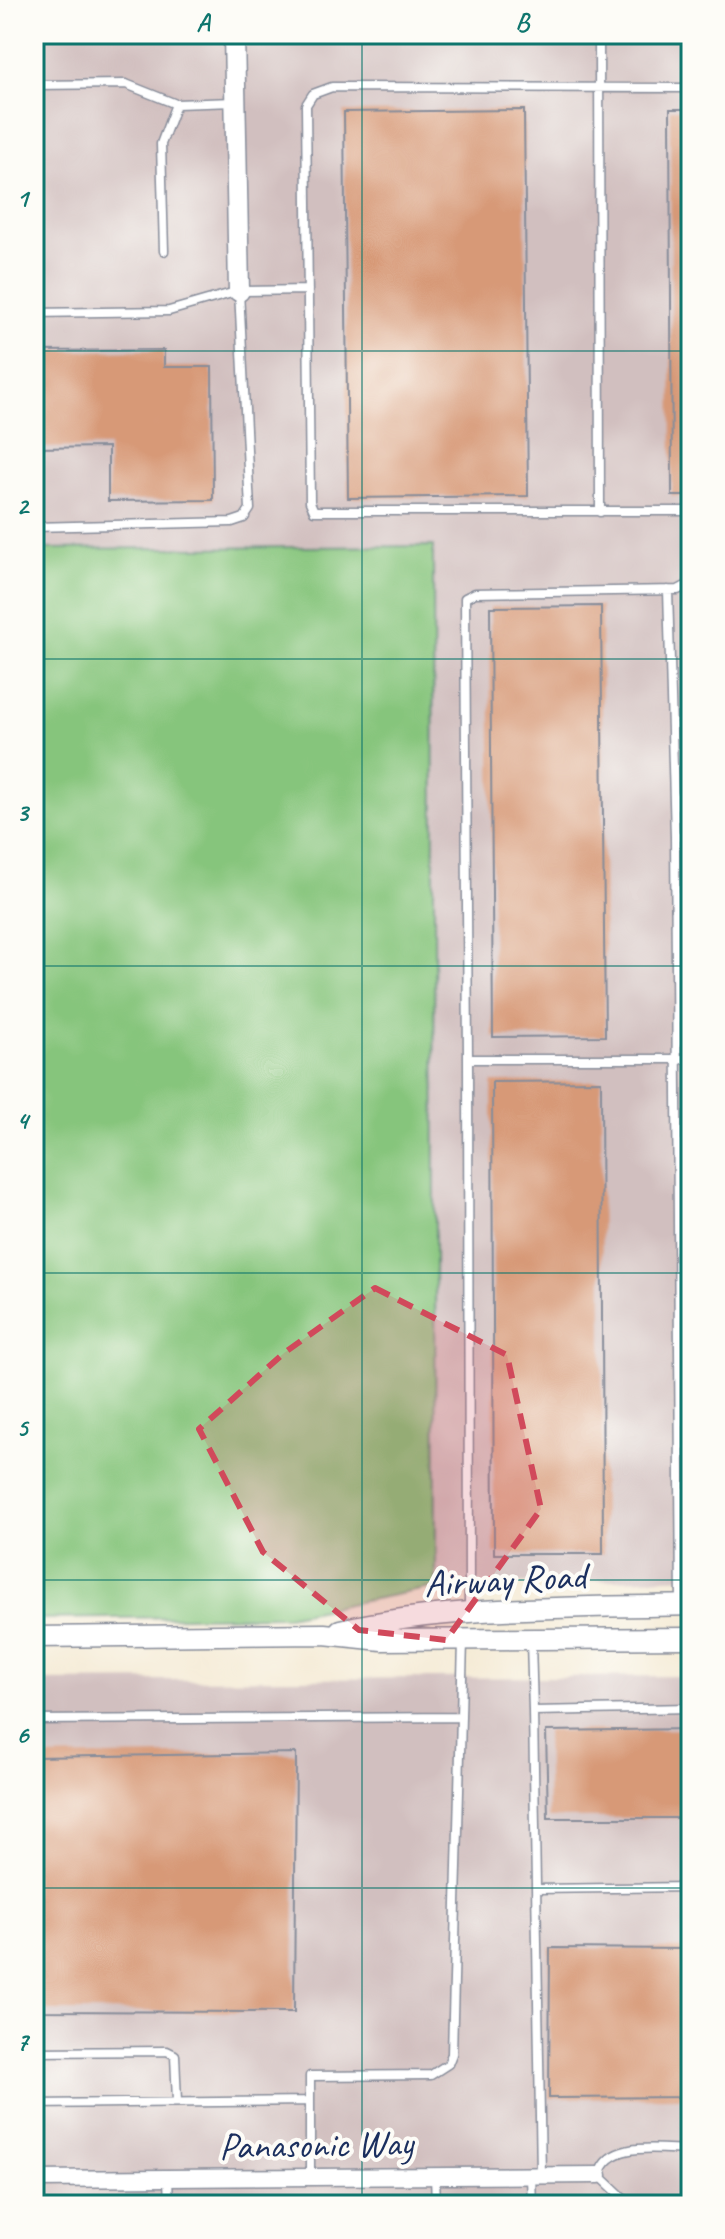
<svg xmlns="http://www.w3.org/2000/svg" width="725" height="2239" viewBox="0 0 725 2239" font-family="Caveat,sans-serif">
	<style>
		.industrial { fill: #d1bfbf }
		.green { fill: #86c57c; stroke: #507a6d; stroke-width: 2 }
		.building { fill: #d79977 }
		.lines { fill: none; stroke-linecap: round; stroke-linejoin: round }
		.service-casing { stroke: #888d9a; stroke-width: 11 }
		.minor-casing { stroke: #888d9a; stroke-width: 19 }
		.tertiary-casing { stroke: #888d9a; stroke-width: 23 }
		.service { stroke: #fff; stroke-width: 8 }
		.minor { stroke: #fff; stroke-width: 16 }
		.tertiary { stroke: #fff; stroke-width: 20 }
		.marked { fill: #d1495b; fill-opacity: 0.2; stroke: #d1495b; stroke-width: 6; stroke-dasharray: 16 10; stroke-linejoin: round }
		.grid { fill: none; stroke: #0f766e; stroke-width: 2; stroke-opacity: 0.55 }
		.labels { text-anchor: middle; stroke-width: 8; stroke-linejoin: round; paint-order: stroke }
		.street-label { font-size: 38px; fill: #1b2f5e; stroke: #fdfcf7 }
		.neatline { fill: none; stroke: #0f766e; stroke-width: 3 }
		.grid-label { font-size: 26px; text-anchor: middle; font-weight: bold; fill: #0f766e }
	</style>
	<rect width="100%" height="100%" fill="#fdfcf7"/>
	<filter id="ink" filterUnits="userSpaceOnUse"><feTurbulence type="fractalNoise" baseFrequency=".0125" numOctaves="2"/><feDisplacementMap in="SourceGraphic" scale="16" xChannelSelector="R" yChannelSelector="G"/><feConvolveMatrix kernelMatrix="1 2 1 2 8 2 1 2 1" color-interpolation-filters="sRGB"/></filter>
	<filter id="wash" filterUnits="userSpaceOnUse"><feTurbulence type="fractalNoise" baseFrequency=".006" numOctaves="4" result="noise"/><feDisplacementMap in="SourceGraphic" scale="32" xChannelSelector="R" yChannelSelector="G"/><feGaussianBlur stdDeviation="1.8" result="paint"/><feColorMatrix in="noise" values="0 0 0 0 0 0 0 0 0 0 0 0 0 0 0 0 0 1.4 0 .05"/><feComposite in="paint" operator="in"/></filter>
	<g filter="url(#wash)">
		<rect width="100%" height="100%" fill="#f5ebd6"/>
		<path class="industrial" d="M34,34H691V1577L436,1587L433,546L34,549Z
			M691,1676V2205H34V1681Z"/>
		<path class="green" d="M433,546L436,1587L287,1616L34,1619V549Z"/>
		<g id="blocks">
			<path class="building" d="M670,109H691V496H672Z
				M524,110L528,496L348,498L344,112Z
				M164,350V367H212L213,500L108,501V447L34,448V351Z
				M601,606L605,1036L493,1037L490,607Z
				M601,1081L603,1554H494L492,1082Z
				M691,1729V1818H548L546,1731Z
				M296,1753L294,2012L34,2011V1757Z
				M550,1948L691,1949V2097L549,2098Z"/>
		</g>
	</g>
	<g filter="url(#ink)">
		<use href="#blocks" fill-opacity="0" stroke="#888d9a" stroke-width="2"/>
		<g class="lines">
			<g class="service-casing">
				<path id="service" d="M599,34L600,512
					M34,85L126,84L176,104
					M691,88L332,87L313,94L306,105L310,502L314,511H691
					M164,251L161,144L176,104L235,102
					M241,291L308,290
					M34,313L169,311L239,291L250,509L244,518L232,522L34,527
					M668,590L675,837
					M468,1059L465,598L475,593L678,590L691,583
					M681,1605L675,837H691
					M469,1612L468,1059H691
					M531,1641L533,1711L691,1708
					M533,1711L541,2175
					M34,1720L461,1717
					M536,1889L691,1887
					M34,2052L167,2051L175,2055L177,2102
					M34,2104L310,2101
					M435,2175L436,2205
					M310,2176V2076L431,2075L448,2064L452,2054L463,1641
					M531,2176L532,2205
					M168,2178L169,2205
					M631,2205L599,2175C609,2139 661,2150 691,2150"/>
			</g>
			<g class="minor-casing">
				<path id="minor" d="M34,2179L599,2175"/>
			</g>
			<g class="tertiary-casing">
				<path id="tertiary" d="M234,34L239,291
					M340,1630C453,1605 575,1608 691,1605
					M34,1637L324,1634L382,1640L691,1638"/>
			</g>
			<use href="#service" class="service"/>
			<use href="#minor" class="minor"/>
			<use href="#tertiary" class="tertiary"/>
		</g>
	</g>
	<path class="marked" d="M375,1288L507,1355L541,1509L446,1640L359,1630L263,1552L199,1429L284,1353Z"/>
	<path class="grid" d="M362,34V2205M34,351H691M34,659H691M34,966H691M34,1273H691M34,1580H691M34,1888H691"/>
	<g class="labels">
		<g class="street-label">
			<text transform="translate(505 1579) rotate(-3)" y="13">Airway Road</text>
			<text transform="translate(316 2144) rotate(-1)" y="13">Panasonic Way</text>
		</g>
	</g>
	<rect width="725" height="2239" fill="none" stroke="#fdfcf7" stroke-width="88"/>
	<rect x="44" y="44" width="637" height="2151" class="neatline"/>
	<g class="grid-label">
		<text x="203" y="31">A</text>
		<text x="522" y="31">B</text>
		<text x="22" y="207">1</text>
		<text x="22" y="514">2</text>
		<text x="22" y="821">3</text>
		<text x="22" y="1129">4</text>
		<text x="22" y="1436">5</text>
		<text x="22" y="1743">6</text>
		<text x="22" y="2050">7</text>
	</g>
</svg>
